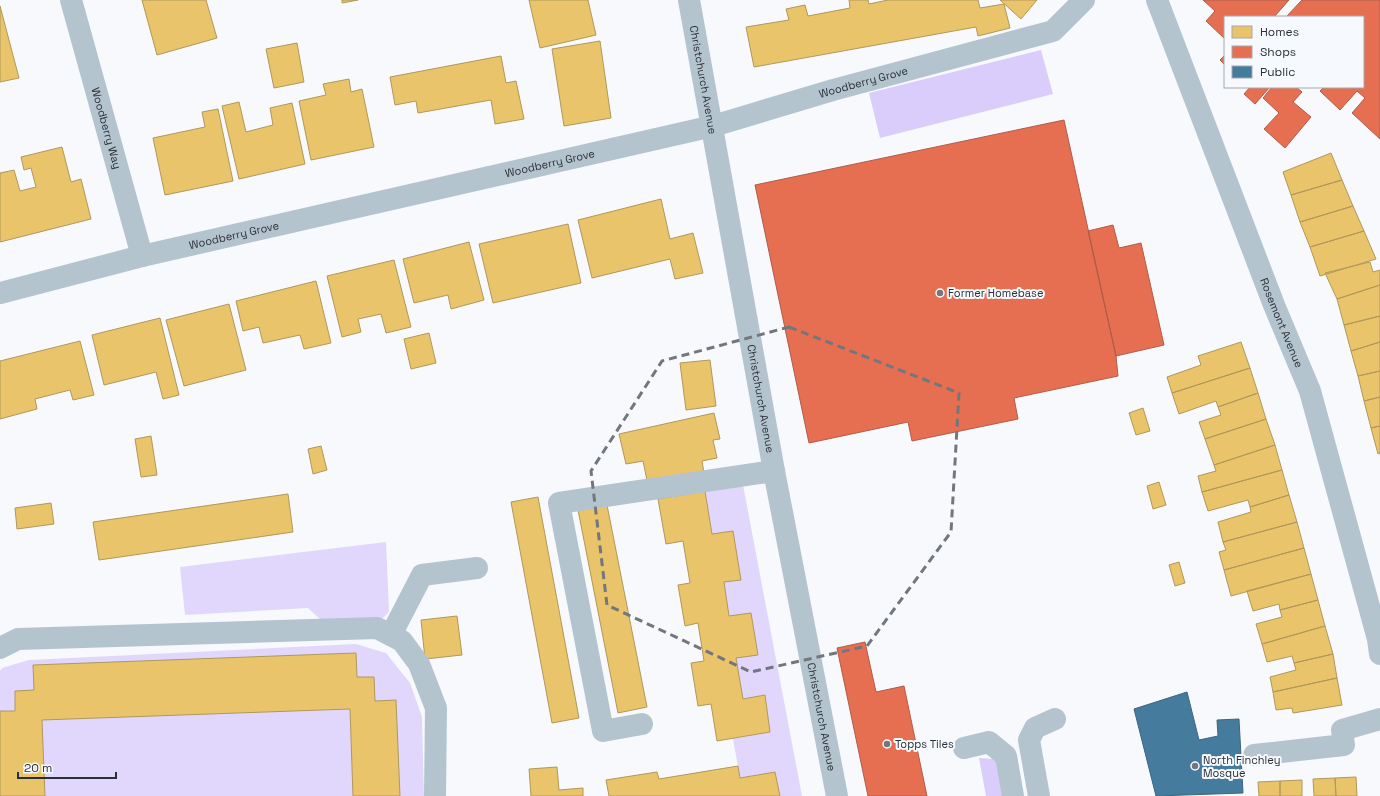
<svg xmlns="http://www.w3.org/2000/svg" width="1380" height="796" viewBox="0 0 1380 796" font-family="'Space Grotesk',sans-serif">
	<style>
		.green { fill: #e1d7fd }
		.forest { fill: #dacdfc }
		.homes { fill: #e9c46a; stroke: #b0985b }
		.shops { fill: #e76f51; stroke: #ae5c4a }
		.public { fill: #457b9d; stroke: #3d647f }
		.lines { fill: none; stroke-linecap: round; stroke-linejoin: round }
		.minor { stroke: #b3c4cf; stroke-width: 22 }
		.marked { fill: none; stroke: #72767d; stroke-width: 3; stroke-dasharray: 8 5; stroke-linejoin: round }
		.poi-dot { fill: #72767d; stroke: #f6f9fd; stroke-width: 1.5 }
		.labels { text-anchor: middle; stroke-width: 4; stroke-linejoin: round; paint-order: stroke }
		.street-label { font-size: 11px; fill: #2a3038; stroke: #f6f9fd }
		.poi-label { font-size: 11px; fill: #2a3038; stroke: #f6f9fd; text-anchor: start }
	</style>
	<rect width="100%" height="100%" fill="#f7f9fc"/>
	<path class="green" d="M743,485L802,796H780L775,772L740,778L733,739L770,732L765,695L743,699L736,658L758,654L751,613L729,616L724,582L740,580L733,531L712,534L705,491Z
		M386,542L389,612L381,620L323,622L308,608L185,615L180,567Z
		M356,644L386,653L410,683L422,717L424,796H0V671L2,668L29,660Z"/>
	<path class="forest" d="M1041,50L1053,94L880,138L869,93Z
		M979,758L996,759L1010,796H986Z"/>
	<path class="homes" d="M142,0H206L217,38L157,55Z
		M342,0H358L342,3Z
		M529,0H588L596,35L540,48Z
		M849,0H868L869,4L888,0H978L980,8L1004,4L1010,28L978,36L976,27L754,67L746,27L789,20L786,9L805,5L808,16L850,8Z
		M1000,0H1037L1021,19Z
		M0,6L19,78L0,82Z
		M600,41L611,118L564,126L552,49Z
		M297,43L304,82L274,88L266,49Z
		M501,56L506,83L516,81L524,119L495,124L491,100L418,113L416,101L395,105L390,77Z
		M349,79L351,92L362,89L374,147L311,160L299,101L326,95L323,84Z
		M239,102L246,132L273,125L270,108L292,103L305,164L239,179L222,106Z
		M218,109L233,181L165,195L153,138L205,127L202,112Z
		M62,147L71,182L81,179L91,219L0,242V173L14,170L20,191L36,187L31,168L24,170L21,157Z
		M1331,153L1342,180L1291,195L1283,172Z
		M1342,180L1353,206L1300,222L1291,195Z
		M661,199L670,239L693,233L703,273L675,279L670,259L592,278L578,220Z
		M1353,206L1364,231L1310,247L1300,222Z
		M568,224L581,283L493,303L479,244Z
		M1364,231L1376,259L1320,276L1310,247Z
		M469,242L484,300L451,309L448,295L414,303L403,259Z
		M394,260L411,327L386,333L381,314L358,319L361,332L342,337L327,276Z
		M1370,262L1373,272L1380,270V285L1337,299L1325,273Z
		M316,281L331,343L304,349L300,335L263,343L259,327L243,331L236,301Z
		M1380,285V316L1344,325L1337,299Z
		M229,304L246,370L184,386L166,320Z
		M1380,316V342L1351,351L1344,325Z
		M160,318L179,395L163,399L156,372L104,385L92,335Z
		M429,333L436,363L411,369L404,339Z
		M80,341L94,395L73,400L70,390L35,399L37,409L0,419V361Z
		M1241,342L1250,368L1172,393L1167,377L1201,365L1198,356Z
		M1380,342V371L1358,376L1351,351Z
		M710,360L716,406L686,410L680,363Z
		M1250,368L1258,393L1218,407L1216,401L1179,414L1172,393Z
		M1380,371V397L1364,401L1358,376Z
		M1258,393L1266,419L1205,439L1199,422L1221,415L1218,407Z
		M1380,397V426L1371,428L1364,401Z
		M1143,408L1150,431L1136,435L1129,413Z
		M714,413L720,439L713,440L717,458L702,461L704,473L648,485L643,461L626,464L619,434Z
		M1266,419L1275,445L1214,465L1205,439Z
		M1380,426V453L1378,454L1371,428Z
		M151,436L157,475L141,477L135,439Z
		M1275,445L1282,470L1202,492L1198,476L1216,471L1214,465Z
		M321,446L327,470L313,474L308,449Z
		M1282,470L1289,495L1250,507L1248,500L1208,511L1202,492Z
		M1159,482L1166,505L1153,509L1147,486Z
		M705,491L712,534L733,531L741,580L724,582L729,616L751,613L758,655L736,658L743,699L765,695L770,732L717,741L711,704L698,706L691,663L704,661L698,623L685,626L678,585L690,583L683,541L666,544L658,499Z
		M288,494L293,532L99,560L93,522Z
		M1289,495L1297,522L1223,542L1218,522L1251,512L1250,507Z
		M538,497L579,718L552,723L511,502Z
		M51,503L54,524L17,529L15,508Z
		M607,505L647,707L618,713L578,510Z
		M1297,522L1304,548L1224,570L1219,552L1226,550L1223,542Z
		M1304,548L1311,574L1231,596L1224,570Z
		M1179,562L1185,583L1175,586L1169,565Z
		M1311,574L1318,600L1280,610L1279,604L1253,611L1247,591Z
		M1318,600L1325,626L1262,644L1256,624L1282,617L1280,610Z
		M457,616L462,655L425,659L421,620Z
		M1325,626L1333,654L1294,663L1292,656L1267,662L1262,644Z
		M356,653L357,677H374L375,701L396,700L400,796H353L350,709L42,720L45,796H0V711H15V691L34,690L33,665Z
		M1333,654L1337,678L1273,692L1270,677L1296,670L1294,663Z
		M1337,678L1342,705L1293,713L1292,708L1276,710L1273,692Z
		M738,766L740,778L775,772L780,796H609L606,780L657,772L659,779Z
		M557,767L559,790L583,788V796H531L529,769Z
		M1356,777L1357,796H1336L1335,778Z
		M1335,778L1336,796H1314L1313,779Z
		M1302,780V796H1280V781Z
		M1280,781V796H1259L1258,782Z"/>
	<path class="shops" d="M1203,0H1289L1274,17H1225V39L1206,21L1215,11Z
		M1302,0H1380V139L1352,113L1365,98L1357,91L1340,110L1320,91L1324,87H1363V17H1286Z
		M1225,55V65L1220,60Z
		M1250,87H1270L1255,104L1244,94Z
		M1272,87H1296L1302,92L1293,102L1311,117L1285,148L1264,129L1279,113L1263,98Z
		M1064,120L1116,356L1118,376L1014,398L1018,419L912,441L908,422L809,443L755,185Z
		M1113,225L1119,248L1141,243L1164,345L1116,356L1088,231Z
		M865,642L876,692L904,686L927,796H868L837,648Z"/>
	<path class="public" d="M1187,692L1199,740L1218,736L1217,720L1239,719L1243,793L1156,796L1134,709Z"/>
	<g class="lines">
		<g class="minor">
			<path id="s1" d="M71,0L142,256"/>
			<path id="s2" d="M689,0L774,471L837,796"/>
			<path id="s3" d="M1157,0L1274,305L1310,391L1378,639L1380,654"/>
			<path id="s4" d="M0,293L142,256L713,126L833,90L1053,31L1084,0"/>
			<path d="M391,635L422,575L477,568"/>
			<path d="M0,648L18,639L377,628L402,641L419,664L436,708L435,796"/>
			<path d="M642,724L603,731L559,503L774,471"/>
			<path d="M964,748L989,742L1006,756L1013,796"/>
			<path d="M1254,755L1344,745L1342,730L1380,719"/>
			<path d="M1039,796L1029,740L1035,728L1055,719"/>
		</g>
	</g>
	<path class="marked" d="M789,327L959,393L951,532L867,646L751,672L607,605L591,471L662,361Z"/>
	<g class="poi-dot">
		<circle cx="940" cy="293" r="4"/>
		<circle cx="887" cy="744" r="4"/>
		<circle cx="1195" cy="766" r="4"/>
	</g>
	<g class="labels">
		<g class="street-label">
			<text dy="4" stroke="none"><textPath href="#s2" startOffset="81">Christchurch Avenue</textPath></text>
			<text dy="4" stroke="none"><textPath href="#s4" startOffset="889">Woodberry Grove</textPath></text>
			<text dy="4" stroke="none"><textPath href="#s1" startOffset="133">Woodberry Way</textPath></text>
			<text dy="4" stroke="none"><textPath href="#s4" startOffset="565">Woodberry Grove</textPath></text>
			<text dy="4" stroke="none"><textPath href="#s4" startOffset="241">Woodberry Grove</textPath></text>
			<text dy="4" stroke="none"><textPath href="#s3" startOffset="346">Rosemont Avenue</textPath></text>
			<text dy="4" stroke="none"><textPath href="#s2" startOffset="405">Christchurch Avenue</textPath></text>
			<text dy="4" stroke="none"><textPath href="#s2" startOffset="729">Christchurch Avenue</textPath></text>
		</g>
		<g class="poi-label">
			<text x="948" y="297">Former Homebase</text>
			<text x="895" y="748">Topps Tiles</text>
			<text x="1203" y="764">North Finchley<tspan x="1203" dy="13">Mosque</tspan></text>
		</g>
	</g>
	<rect x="1224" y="16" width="140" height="72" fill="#f6f9fd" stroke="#a4a9ae"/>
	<rect x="1232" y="26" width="20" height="12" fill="#e9c46a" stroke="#a4a9ae"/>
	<text x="1260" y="36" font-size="12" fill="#2a3038">Homes</text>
	<rect x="1232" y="46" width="20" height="12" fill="#e76f51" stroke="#a4a9ae"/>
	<text x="1260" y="56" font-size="12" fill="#2a3038">Shops</text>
	<rect x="1232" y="66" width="20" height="12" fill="#457b9d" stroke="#a4a9ae"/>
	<text x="1260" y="76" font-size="12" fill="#2a3038">Public</text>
	<path d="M18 772v6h98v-6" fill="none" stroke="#2a3038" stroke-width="2"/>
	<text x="24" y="772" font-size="12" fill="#2a3038" stroke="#f6f9fd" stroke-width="3" paint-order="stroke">20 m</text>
</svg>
